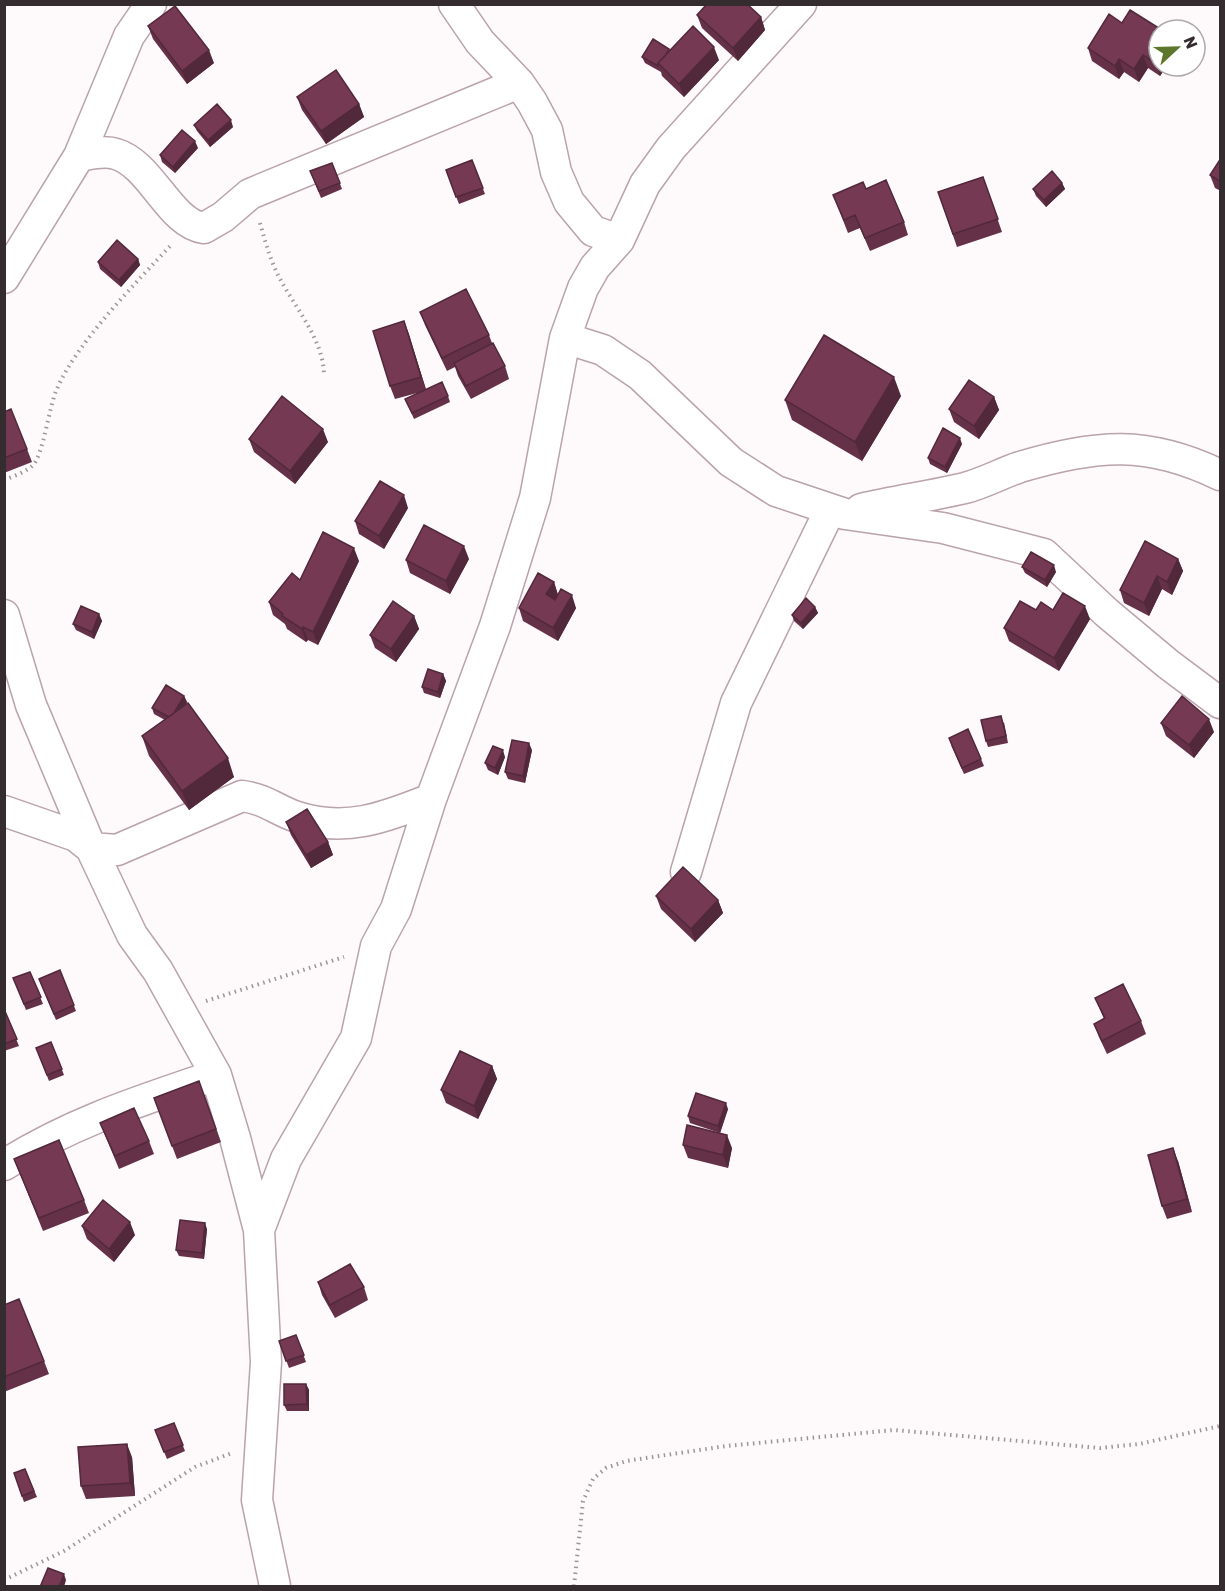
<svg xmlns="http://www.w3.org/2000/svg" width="1225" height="1591" viewBox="0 0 1225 1591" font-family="Rubik,sans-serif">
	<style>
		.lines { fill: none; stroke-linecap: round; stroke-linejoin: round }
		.minor-casing { stroke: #baa3ac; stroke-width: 33 }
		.path { stroke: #9d9698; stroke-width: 4; stroke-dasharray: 1.5 4.5; stroke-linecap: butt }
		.minor { stroke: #fff; stroke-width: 30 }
		.wall { fill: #653148 }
		.shaded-wall { fill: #52283b }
		.building { fill: #753954; stroke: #52283b; stroke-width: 1.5 }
	</style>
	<rect width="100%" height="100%" fill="#fef9fb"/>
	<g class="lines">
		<g class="minor-casing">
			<path id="minor" d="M454,4L480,42L519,83L532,102L547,130L556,172L569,202L593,231L619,240
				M79,156C91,154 104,150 116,154C151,164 170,224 204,228L223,217L250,194L519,83
				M4,278L79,156L129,36L151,4
				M565,338L603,350L640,375L731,462L776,491L845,514L943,528L1044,554L1107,613L1168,664L1220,703
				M861,509C895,501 931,496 965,488C984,483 1002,473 1020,467C1097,444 1148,440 1220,475
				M4,615L31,705L91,848L132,935L158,971L216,1075L235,1138L259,1230L266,1362L257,1500L275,1586
				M4,811L76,836L91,848L117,850L242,796C266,799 276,810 297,817C347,833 385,817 431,799
				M686,872L736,703L830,510
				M4,1165C72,1122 142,1100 216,1075
				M259,1230L286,1159L356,1038L376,946L396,909L431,799L495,626L535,498L565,338L583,288L595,267L619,240L645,184L671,148L801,4"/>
		</g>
		<path class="path" d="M260,223C265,241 270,259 278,275C294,307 324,339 324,376
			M4,480C14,476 26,472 33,465C43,455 49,408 56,391C76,343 135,284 172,244
			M206,1001L344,957
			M4,1580L64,1551L195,1467L232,1453
			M574,1586L583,1501L593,1479L606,1468L626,1461L726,1446L894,1430L1100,1448L1139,1444L1220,1426"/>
		<use href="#minor" class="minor"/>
	</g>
	<path class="wall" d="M1109,14L1159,66H1167L1160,76L1148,68L1139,82L1124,72L1119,79L1092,61L1088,48Z
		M697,15L761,17L765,30L738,61L702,28Z
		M148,26L214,63L187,84L153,39Z
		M669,49V51L719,60L684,97L662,76L661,72L645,63L642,57Z
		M297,97L359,104L364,117L326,144L302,110Z
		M194,125L233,127L210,147L197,131Z
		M198,148L175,173L162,162L160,155Z
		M1221,158V191L1215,188L1210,175Z
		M472,160L485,194L459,204L446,170Z
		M332,163L342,189L321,198L310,171Z
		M983,177L1002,232L957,247L938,192Z
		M1062,183L1065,189L1046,207L1036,196L1033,189Z
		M833,195L904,222L908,235L870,251L860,228L848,233Z
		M138,259L140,265L121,287L100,269L98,262Z
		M420,312L489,335L492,343L505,366L509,379L471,399L458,376L455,367L447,371L425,325Z
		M404,321L426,389L448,396L450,402L414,419L405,399L421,392L395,399L390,386Z
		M901,396L862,461L792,420L785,400Z
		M994,397L999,410L979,439L954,422L949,409Z
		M4,412L27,449L32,462L4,473Z
		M249,439L328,442L295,484L254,452Z
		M962,444L947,473L930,464L928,458Z
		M408,508L384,549L359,534L355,521Z
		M469,559L450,594L410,573L406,560Z
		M1178,559L1183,571L1172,595L1162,589L1149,616L1124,603L1120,590Z
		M359,561L318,645L308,640L306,642L287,629L285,624L273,615L269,602L300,580Z
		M1022,567L1056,572L1047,587L1025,573Z
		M554,582L558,595L576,608L558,641L523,621L519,608Z
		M815,607L818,613L803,629L794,621L792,615Z
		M1036,610L1090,619L1059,671L1009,641L1004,628Z
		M99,614L102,621L94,639L76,630L73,624Z
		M414,616L419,629L396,662L375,648L370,635Z
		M443,674L446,681L440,698L424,693L422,687Z
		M184,696L187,702L185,706L234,777L189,810L149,756L142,736L165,720L154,714L152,708Z
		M1004,722L1008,743L988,747L986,741Z
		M1161,723L1214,732L1194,758L1166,736Z
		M951,745L981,759L984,766L964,774Z
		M532,750L525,783L508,779L505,772Z
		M505,757L498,775L488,770L485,763Z
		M286,822L328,842L333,855L311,868L291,835Z
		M656,896L718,900L723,913L695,942L661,909Z
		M60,970L76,1011L56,1020L39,979Z
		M30,972L43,1004L26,1010L13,978Z
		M1095,998L1141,1021L1146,1034L1107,1054L1099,1037L1094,1024L1104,1019Z
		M4,1009L19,1046L4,1051Z
		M51,1042L64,1075L49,1081L36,1048Z
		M492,1066L497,1079L478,1119L446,1103L441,1090Z
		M199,1081L221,1142L177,1159L154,1098Z
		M728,1109L720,1133L690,1123L688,1116Z
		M100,1123L149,1141L154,1154L119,1169Z
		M683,1145L732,1148L728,1168L688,1158Z
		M14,1159L84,1200L89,1213L43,1231Z
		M1178,1161L1192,1212L1167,1219L1162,1206Z
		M82,1226L135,1235L114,1262L87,1239Z
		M207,1229L204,1259L179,1256L176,1250Z
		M318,1282L364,1287L368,1300L335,1318L322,1295Z
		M4,1305L44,1361L49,1374L4,1392Z
		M296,1335L306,1362L289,1368L279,1341Z
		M306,1384L309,1390V1411H287L284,1405Z
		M174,1423L185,1451L167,1459L155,1430Z
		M132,1457L135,1496L86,1499L81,1486Z
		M25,1469L37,1497L24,1502L14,1473Z"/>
	<path class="shaded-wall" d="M761,17L765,30L738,61L733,48Z
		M714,47L719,60L684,97L679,84Z
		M209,50L214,63L187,84L182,71Z
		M1143,55L1148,68L1139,82L1134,69Z
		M1159,57V66H1167L1160,76L1156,63Z
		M1119,59L1124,72L1119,79L1115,66Z
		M359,104L364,117L326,144L321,131Z
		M231,120L233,127L210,147L208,140Z
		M195,141L198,148L175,173L173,167Z
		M1062,183L1065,189L1046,207L1044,200Z
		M138,259L140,265L121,287L119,280Z
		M404,321L409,334L426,390L421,377Z
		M894,377L901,396L862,461L855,442Z
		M994,397L999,410L979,439L974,426Z
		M323,429L328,442L295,484L290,471Z
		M960,438L962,444L947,473L945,467Z
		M404,495L408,508L384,549L379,536Z
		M464,546L469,559L450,594L446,581Z
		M354,548L359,561L318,645L313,632Z
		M1178,559L1183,571L1172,595L1167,582Z
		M1054,565L1056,572L1047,587L1045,580Z
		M1157,576L1162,589L1149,616L1144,603Z
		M554,582L558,595L551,607L546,594Z
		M572,595L576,608L558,641L553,628Z
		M1085,606L1090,619L1059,671L1054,658Z
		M815,607L818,613L803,629L801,623Z
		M99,614L102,621L94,639L92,632Z
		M414,616L419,629L396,662L391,649Z
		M303,627L308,640L306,642L302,629Z
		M443,674L446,681L440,698L438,692Z
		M184,696L187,702L173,725L171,719Z
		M1209,719L1214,732L1194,758L1189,745Z
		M529,743L532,750L525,783L523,776Z
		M503,750L505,757L498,775L495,768Z
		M228,758L234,777L189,810L182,791Z
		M328,842L333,855L311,868L306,855Z
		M718,900L723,913L695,942L691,929Z
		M492,1066L497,1079L478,1119L474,1106Z
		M726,1103L728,1109L720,1133L718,1126Z
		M727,1135L732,1148L728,1168L723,1155Z
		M1173,1148L1178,1161L1192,1212L1187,1199Z
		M130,1222L135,1235L114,1262L109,1249Z
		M205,1223L207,1229L204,1259L202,1253Z
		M306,1384L309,1390V1411L307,1404Z
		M127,1444L132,1457L135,1496L130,1483Z
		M64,1574L66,1580L64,1587H59Z"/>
	<path class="building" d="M707,4H747L761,17L733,48L697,15Z
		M175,6L209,50L182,71L148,26Z
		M1130,10L1162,30H1159V57L1156,63L1143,55L1134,69L1119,59L1115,66L1088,48L1109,14L1122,23Z
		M693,26L714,47L679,84L658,63Z
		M653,39L669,49L665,56L658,63V66L642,57Z
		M336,70L359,104L321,131L297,97Z
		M217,104L231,120L208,140L194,125Z
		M182,130L195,141L173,167L160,155Z
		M1221,158V182L1210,175Z
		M472,160L483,188L456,197L446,170Z
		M332,163L340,183L319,191L310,171Z
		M1052,171L1062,183L1044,200L1033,189Z
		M983,177L998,219L953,234L938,192Z
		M886,180L904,222L865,238L855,215L844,220L833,195L863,182L866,189Z
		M117,240L138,259L119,280L98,262Z
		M466,289L489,335L442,358L420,312Z
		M404,321L421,377L390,386L373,331Z
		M824,335L894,377L855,442L785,400Z
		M493,343L505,366L466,386L454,363Z
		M969,380L994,397L974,426L949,409Z
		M442,382L448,396L412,413L405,399Z
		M282,396L323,429L290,471L249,439Z
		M11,409L27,449L4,458V412Z
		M943,428L960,438L945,467L928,458Z
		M380,481L404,495L379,536L355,521Z
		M424,525L464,546L446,581L406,560Z
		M323,532L354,548L313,632L303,627L302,629L282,616L283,614L269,602L292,573L300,580Z
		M1145,541L1178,559L1167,582L1157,576L1144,603L1120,590Z
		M1031,552L1054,565L1045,580L1022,567Z
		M538,573L554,582L546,594L555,600L561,589L572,595L553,628L519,608Z
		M1063,593L1085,606L1054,658L1004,628L1020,601L1036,610L1041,602L1053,610Z
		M806,598L815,607L801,623L792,615Z
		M393,601L414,616L391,649L370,635Z
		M81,606L99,614L92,632L73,624Z
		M428,669L443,674L438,692L422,687Z
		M166,685L184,696L174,713L169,717L152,708Z
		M1182,696L1209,719L1189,745L1161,723Z
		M188,703L228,758L182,791L142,736Z
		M1001,716L1006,736L986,741L981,720Z
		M968,729L981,759L962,768L949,738Z
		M512,740L529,743L523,776L505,772Z
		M493,746L503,750L495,768L485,763Z
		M307,809L328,842L306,855L286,822Z
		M683,867L718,900L691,929L656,896Z
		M60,970L74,1005L54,1014L39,979Z
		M30,972L41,997L24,1004L13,978Z
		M1123,984L1141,1021L1102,1041L1094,1024L1105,1018L1095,998Z
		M4,1009L17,1039L4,1044Z
		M51,1042L62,1069L47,1075L36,1048Z
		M460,1051L492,1066L474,1106L441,1090Z
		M199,1081L216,1129L172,1146L154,1098Z
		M696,1093L726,1103L718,1126L688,1116Z
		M134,1108L149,1141L115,1156L100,1123Z
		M687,1125L727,1135L723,1155L683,1145Z
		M59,1140L84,1200L39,1218L14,1159Z
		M1173,1148L1187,1199L1162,1206L1148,1155Z
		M103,1200L130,1222L109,1249L82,1226Z
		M180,1220L205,1223L202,1253L176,1250Z
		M350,1264L364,1287L330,1305L318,1282Z
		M19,1299L44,1361L4,1377V1305Z
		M296,1335L304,1355L286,1361L279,1341Z
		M284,1384H306L307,1404L284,1405Z
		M174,1423L183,1445L164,1452L155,1430Z
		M127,1444L130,1483L81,1486L78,1447Z
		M25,1469L34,1491L22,1496L14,1473Z
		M48,1568L64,1574L59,1587H40Z"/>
	<rect width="1225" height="1591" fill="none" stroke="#352c2f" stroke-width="12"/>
	<g transform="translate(1177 48) rotate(68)"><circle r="28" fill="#ffffff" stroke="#aeabac" stroke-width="1.5"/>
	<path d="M0-4.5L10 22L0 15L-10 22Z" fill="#5c772b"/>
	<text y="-9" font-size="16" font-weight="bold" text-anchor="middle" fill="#352c2f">N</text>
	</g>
</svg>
